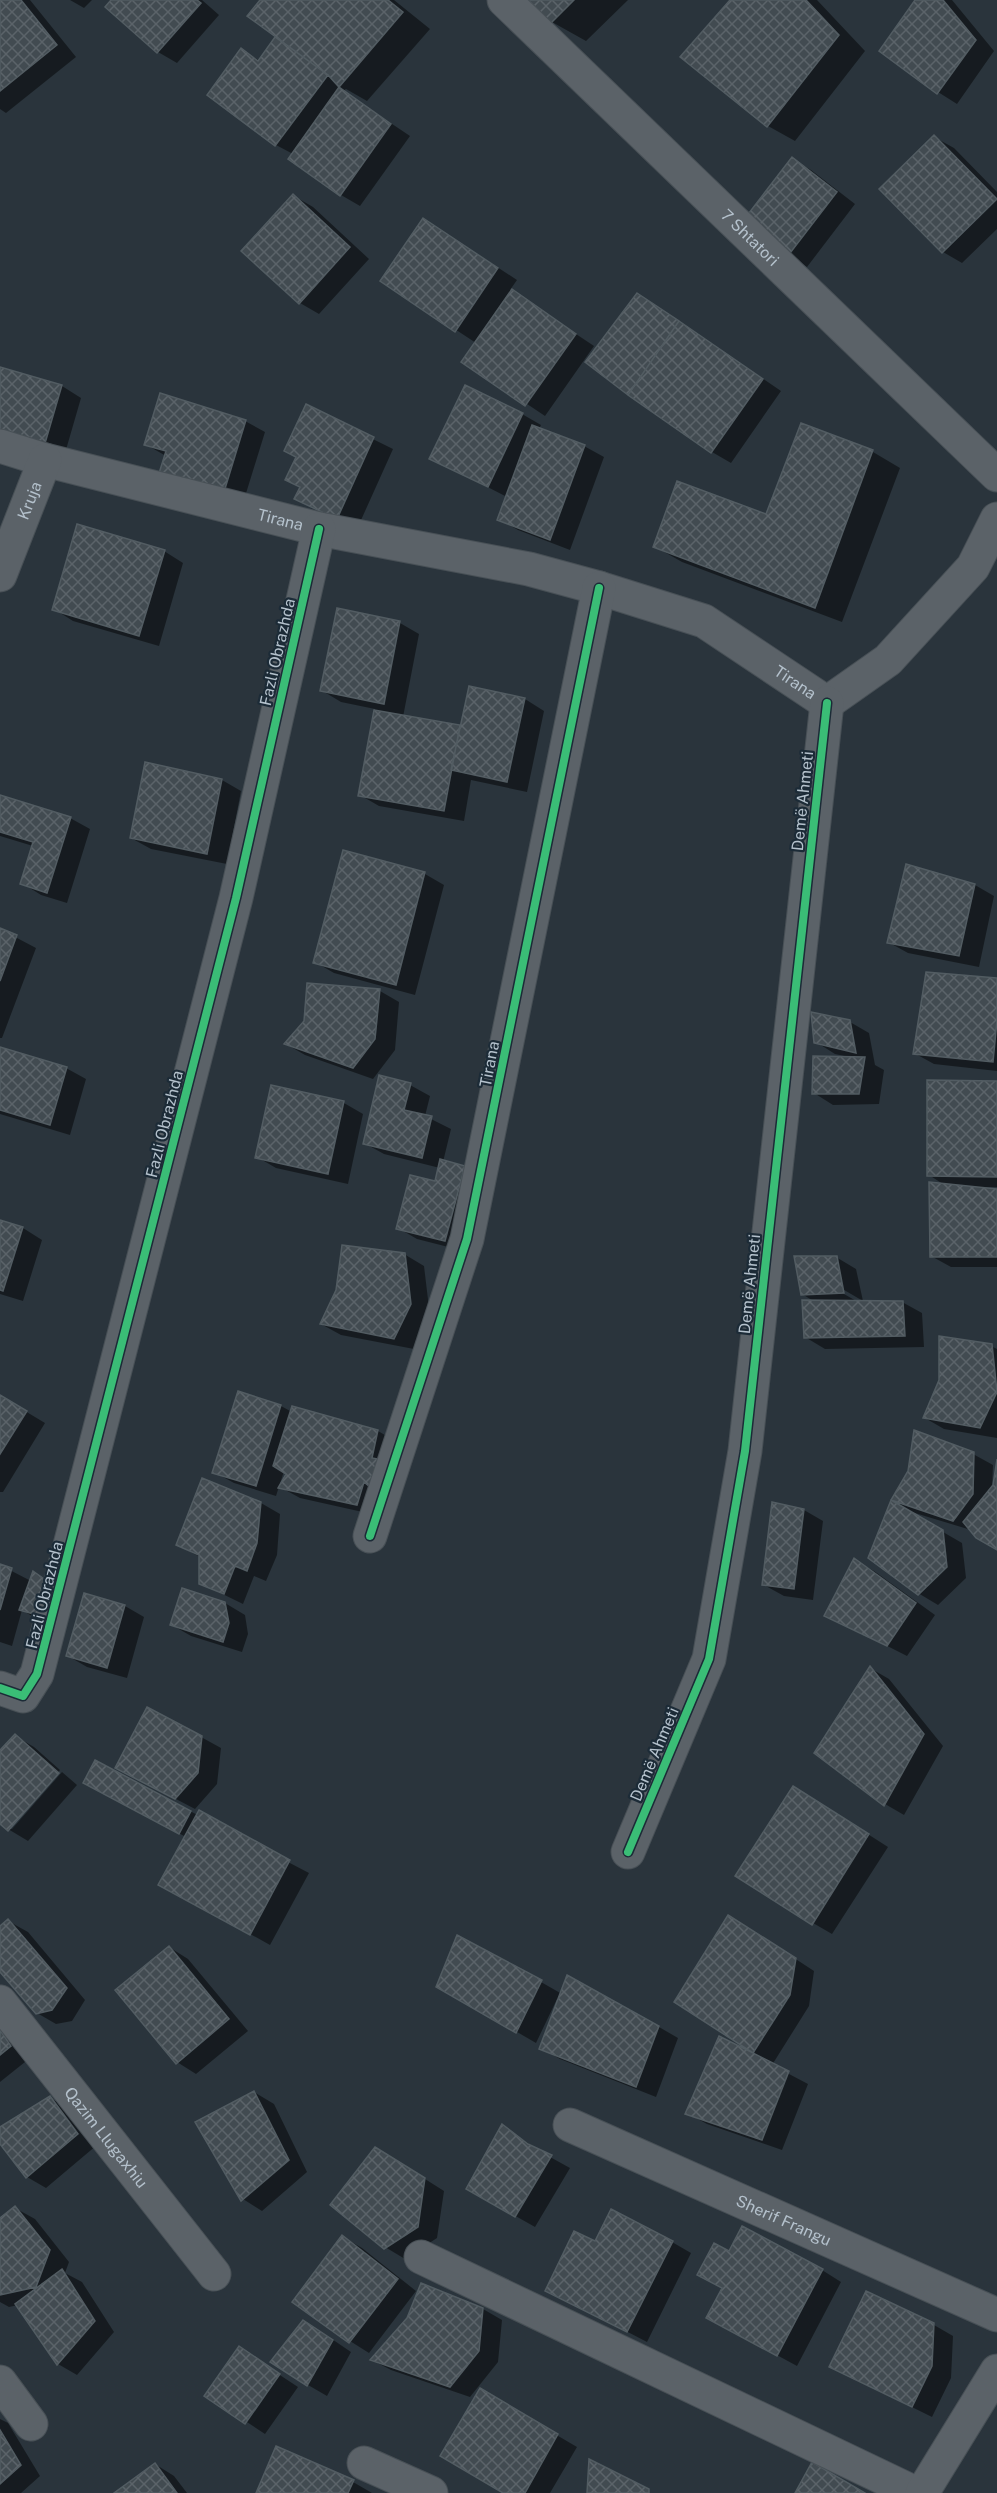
<svg xmlns="http://www.w3.org/2000/svg" width="997" height="2493" viewBox="0 0 997 2493" font-family="'Public Sans',sans-serif">
	<style>
		.shadow { fill: #0007 }
		.building { fill: url(#building-cross-hatch); stroke: #525c62; stroke-width: 1.5 }
		.lines { fill: none; stroke-linecap: round; stroke-linejoin: round }
		.minor-casing { stroke: #485056; stroke-width: 35 }
		.minor { stroke: #5b6268; stroke-width: 33 }
		.cycleway-casing { stroke: #1c2b37; stroke-width: 11 }
		.cycleway { stroke: #3abd76; stroke-width: 8 }
		.labels { text-anchor: middle; stroke-width: 4.5; stroke-linejoin: round; paint-order: stroke }
		.street-label { font-size: 16px; fill: #b4c1cc; stroke: #1c2b37 }
	</style>
	<defs>
		<pattern id="building-cross-hatch" width="8" height="8" patternUnits="userSpaceOnUse" patternTransform="scale(1.5)"><rect width="8" height="8" fill="#424b51"/><path d="M0 0l8 8M0 8l8-8" fill="none" stroke="#5b6369"/></pattern>
	</defs>
	<rect width="100%" height="100%" fill="#2a343c"/>
	<path class="shadow" d="M0,0H30L76,57L6,113L0,109Z
		M70,0H92L84,8Z
		M113,0H202L219,15L177,63L158,52Z
		M262,0H394L430,29L367,101L346,89L343,91L410,136L360,206L341,195L293,154L276,145L209,95L242,50L260,61L283,41Z
		M530,0H628L586,41L552,22Z
		M732,0H817L865,51L795,141L768,126Z
		M917,0H952L994,51L957,104L938,92Z
		M934,137L954,148L997,192V229L962,263L943,252L882,189Z
		M792,159L811,170L855,204L807,267L788,255Z
		M294,196L313,207L369,259L319,314L300,303Z
		M424,219L517,280L510,290L594,346L545,416L463,361L476,343L382,281Z
		M656,306L781,391L731,463L712,452L587,362Z
		M0,371L62,386L81,398L61,467L0,449Z
		M306,406L393,449L357,529L296,499L301,488L287,480L297,457Z
		M522,414L541,425L539,429L584,446L604,457L570,550L518,530L499,519L507,497L431,458Z
		M245,421L265,432L239,516L166,456L145,444Z
		M801,425L873,452L900,468L842,622L682,562L654,546L767,516Z
		M164,551L183,563L159,646L73,621L54,609Z
		M338,610L400,623L419,634L403,717L462,727L525,699L544,711L527,792L471,780L464,821L379,806L360,795L375,709L341,702L321,690Z
		M222,780L241,791L227,864L151,849L131,838Z
		M0,796L70,818L90,829L67,903L41,895L22,883L33,846L0,836Z
		M344,852L425,874L444,885L415,995L334,973L315,962Z
		M907,866L975,885L994,896L979,967L908,953L888,942Z
		M0,929L36,948L2,1038H0Z
		M997,979V1071L934,1064L914,1053Z
		M380,991L399,1002L395,1050L373,1079L305,1055L286,1044Z
		M850,1022L869,1033L875,1065L884,1070L879,1104L833,1105L814,1093L849,1057L835,1054L816,1042Z
		M0,1048L66,1068L86,1079L70,1135L0,1114Z
		M997,1082V1187H986V1189L997,1191V1267H951L931,1256L946,1186L929,1175Z
		M410,1085L430,1096L425,1116L451,1129L443,1162L464,1167L483,1178L464,1251L417,1239L398,1228L436,1183L440,1168L384,1154L364,1143Z
		M273,1087L344,1103L363,1114L348,1184L276,1168L257,1157Z
		M0,1221L23,1228L42,1240L23,1301L0,1294Z
		M404,1254L424,1266L430,1316L414,1349L341,1335L321,1324Z
		M836,1257L856,1269L863,1301L839,1287L837,1290L858,1302H902L922,1313L924,1347L825,1349L805,1337L815,1302L802,1294Z
		M991,1346L997,1349V1438L944,1429L925,1418Z
		M0,1396L45,1423L3,1492H0Z
		M281,1406L292,1412L378,1431L397,1442L376,1515L300,1498L280,1487L288,1473L284,1471L276,1496L234,1483L214,1472Z
		M973,1454L993,1465L992,1488L997,1470V1549L971,1530L905,1510L962,1543L966,1578L938,1605L918,1593L870,1558L893,1501L910,1471Z
		M261,1503L280,1514L277,1555L266,1581L254,1576L243,1604L200,1583V1557L178,1545Z
		M804,1510L823,1521L813,1600L784,1596L764,1585Z
		M854,1560L874,1571L935,1615L907,1656L826,1615Z
		M0,1565L31,1581L33,1573L52,1584L40,1621L22,1610L12,1646L0,1642Z
		M225,1603L245,1615L248,1634L242,1652L191,1636L172,1625Z
		M125,1606L144,1617L127,1678L87,1667L68,1656Z
		M870,1668L889,1679L943,1746L904,1815L885,1804Z
		M15,1736L34,1747L60,1770L8,1828L0,1822V1753Z
		M201,1737L221,1748L217,1784L195,1809L136,1778Z
		M96,1762L309,1873L270,1945L180,1895L186,1837L105,1794Z
		M62,1772L77,1785L28,1841L8,1829H12Z
		M813,1799L888,1847L832,1934L813,1923Z
		M8,1921L28,1932L85,2000L72,2021L56,2024L37,2013L0,1969V1928Z
		M748,1928L814,1971L809,2006L772,2065L808,2084L782,2150L707,2124L687,2113L755,2052L676,2001Z
		M169,1947L188,1959L248,2031L196,2074L177,2062Z
		M541,1982L562,1994L659,2027L678,2038L656,2097L560,2059L541,2048L559,2000L557,1999L536,2043L438,1986Z
		M0,2015L30,2058L0,2082Z
		M254,2092L274,2104L307,2172L262,2211L243,2199Z
		M50,2098L70,2109L97,2145L46,2188L27,2177L0,2141V2129Z
		M503,2126L541,2152L570,2168L535,2227L468,2189Z
		M395,2160L444,2191L437,2238L405,2259L385,2247Z
		M15,2208L35,2219L69,2262L65,2273L82,2282L114,2332L77,2375L58,2364L18,2305L9,2307L0,2302V2220Z
		M343,2237L362,2248L416,2291L369,2353L350,2341Z
		M672,2242L691,2253L647,2342L547,2290L596,2243Z
		M730,2253L822,2270L841,2282L797,2366L727,2328L724,2288Z
		M483,2309L502,2320L498,2362L470,2397L391,2370L372,2360L408,2319Z
		M934,2325L953,2336L951,2378L932,2417L831,2367Z
		M323,2333L351,2352L327,2396L308,2385Z
		M239,2348L298,2387L265,2434L206,2395Z
		M480,2390L577,2447L550,2493H506Z
		M0,2419L8,2423L40,2476L21,2493H0Z
		M155,2464L174,2476L187,2493H117Z
		M353,2482L372,2493H257Z"/>
	<path class="building" d="M0,0H21L57,45L0,91Z
		M111,0H197L201,3L157,53L105,7Z
		M260,0H388L403,12L339,87L328,75L247,16Z
		M528,0H574L551,23Z
		M730,0H806L839,35L767,127L680,57Z
		M915,0H943L976,40L937,94L879,51Z
		M275,37L328,75L275,146L207,95L241,48L258,61Z
		M339,87L391,124L340,196L288,159Z
		M934,135L997,199L942,253L879,189Z
		M792,157L837,192L787,257L742,222Z
		M293,194L350,247L299,304L241,251Z
		M423,218L498,268L455,332L380,281Z
		M512,289L576,334L525,406L461,362Z
		M637,293L679,321L628,395L585,362Z
		M679,321L763,379L711,453L628,395Z
		M0,367L62,385L41,457L0,445Z
		M465,385L523,413L488,487L429,459Z
		M160,393L246,420L220,505L155,486L166,451L144,445Z
		M306,404L374,437L337,519L294,499L300,487L285,480L296,457L284,451Z
		M801,423L873,450L815,608L653,547L677,481L766,514Z
		M532,425L585,445L550,540L497,520Z
		M77,524L165,550L139,636L52,610Z
		M337,608L400,621L384,704L320,691Z
		M469,686L525,698L507,782L451,770Z
		M374,710L460,725L444,811L358,796Z
		M145,762L222,779L207,854L130,838Z
		M0,795L71,817L47,893L20,884L33,842L0,832Z
		M343,850L425,872L396,985L313,963Z
		M906,864L975,884L959,956L887,943Z
		M0,928L17,935L0,981Z
		M926,972L997,978V1020L993,1062L913,1054Z
		M307,983L380,989L375,1039L353,1068L284,1044L304,1021Z
		M811,1012L850,1020L856,1053L814,1043Z
		M0,1047L67,1067L50,1125L0,1110Z
		M813,1056L865,1057L859,1094H812Z
		M379,1075L411,1083L404,1110L432,1116L422,1158L363,1144Z
		M927,1080L997,1081V1177L927,1176Z
		M271,1085L344,1101L328,1174L255,1158Z
		M440,1159L465,1166L445,1241L396,1229L410,1175L435,1181Z
		M929,1182L997,1189V1257H930Z
		M0,1220L23,1227L3,1291L0,1290Z
		M342,1245L405,1253L411,1304L394,1339L320,1324L336,1290Z
		M794,1256H837L844,1293L801,1295Z
		M802,1300L903,1301L905,1336L804,1338Z
		M939,1336L992,1344L997,1392L980,1428L923,1418L939,1380Z
		M238,1391L281,1405L256,1486L212,1473Z
		M0,1395L27,1411L0,1454Z
		M292,1406L378,1430L372,1458L378,1459L371,1488L364,1482L357,1505L278,1488L286,1474L273,1466Z
		M914,1430L974,1452L973,1494L953,1521L891,1500L908,1471Z
		M997,1459V1550L976,1538L963,1522L993,1485Z
		M202,1478L261,1502L257,1543L247,1571L235,1566L224,1594L199,1584V1555L176,1545Z
		M891,1500L943,1530L947,1567L918,1595L868,1558Z
		M772,1502L804,1509L794,1589L762,1585Z
		M854,1558L916,1603L887,1646L824,1616Z
		M0,1564L12,1568L0,1610Z
		M33,1571L54,1586L45,1617L19,1610Z
		M182,1588L225,1602L229,1623L223,1642L170,1625Z
		M84,1593L125,1605L107,1668L66,1656Z
		M870,1666L924,1734L884,1806L814,1753Z
		M147,1707L202,1736L198,1773L175,1799L115,1768Z
		M15,1734L59,1773L8,1831L0,1824V1750Z
		M95,1760L191,1811L179,1834L83,1783Z
		M793,1786L869,1834L812,1925L735,1876Z
		M199,1810L290,1860L250,1935L158,1885Z
		M728,1915L796,1958L790,1995L753,2053L674,2002Z
		M8,1919L67,1988L52,2010L36,2014L0,1972V1926Z
		M457,1935L542,1980L516,2033L436,1987Z
		M169,1946L229,2019L176,2064L115,1990Z
		M567,1975L659,2026L636,2087L539,2049Z
		M0,2030L11,2046L0,2055Z
		M719,2036L789,2071L762,2140L685,2114Z
		M254,2091L289,2160L241,2201L195,2122Z
		M50,2096L78,2134L26,2178L0,2144V2127Z
		M502,2124L528,2144L552,2155L515,2217L466,2189Z
		M375,2147L425,2178L418,2227L384,2249L330,2205Z
		M15,2206L50,2250L36,2287L0,2295V2218Z
		M611,2209L673,2241L627,2332L545,2291L574,2231L595,2241Z
		M742,2226L823,2269L777,2356L706,2318L722,2288L697,2275L714,2243L729,2251Z
		M342,2235L398,2279L349,2343L292,2302Z
		M62,2269L95,2321L57,2365L15,2304Z
		M421,2283L483,2308L479,2351L450,2387L370,2360L407,2318Z
		M866,2291L934,2323L932,2366L912,2407L829,2367Z
		M303,2320L333,2340L307,2386L270,2362Z
		M239,2346L280,2374L245,2424L204,2396Z
		M480,2388L558,2434L525,2493H503L440,2456Z
		M0,2430L21,2465L0,2484Z
		M276,2446L354,2480L348,2493H256Z
		M589,2459L649,2489V2493H587Z
		M812,2462L865,2493H795Z
		M155,2463L177,2493H114Z"/>
	<g class="lines">
		<g class="minor-casing">
			<g id="minor">
				<path id="s1" d="M504,0L997,475"/>
				<path id="s2" d="M0,446L45,460L319,529L529,569L599,588L704,621L827,703"/>
				<path id="s3" d="M0,575L45,460"/>
				<path d="M827,703L888,660L973,567L997,519"/>
				<path d="M370,1536L467,1239L599,588"/>
				<path d="M0,1688L23,1696L37,1674L236,898L319,529"/>
				<path d="M628,1852L709,1659L745,1451L827,703"/>
				<path id="s4" d="M0,2002L214,2274"/>
				<path id="s5" d="M570,2125L997,2315"/>
				<path d="M421,2257L915,2493"/>
				<path d="M0,2382L31,2424"/>
				<path d="M364,2463L431,2493"/>
				<path d="M922,2493L997,2371"/>
			</g>
		</g>
		<use href="#minor" class="minor"/>
		<g class="cycleway-casing">
			<path id="cycleway" d="M370,1536L467,1239L599,588
				M0,1688L23,1696L37,1674L236,898L319,529
				M628,1852L709,1659L745,1451L827,703"/>
		</g>
		<use href="#cycleway" class="cycleway"/>
	</g>
	<g class="labels">
		<g class="street-label">
			<text dy="6" stroke="none"><textPath href="#s1" startOffset="342">7 Shtatori</textPath></text>
			<text dy="6" stroke="none"><textPath href="#s3" startOffset="80">Kruja</textPath></text>
			<text dy="6" stroke="none"><textPath href="#s2" startOffset="290">Tirana</textPath></text>
			<text transform="translate(277 652) rotate(-77)" y="6">Fazli Obrazhda</text>
			<text dy="6" stroke="none"><textPath href="#s2" startOffset="836">Tirana</textPath></text>
			<text transform="translate(802 801) rotate(-84)" y="6">Demë Ahmeti</text>
			<text transform="translate(489 1064) rotate(-79)" y="6">Tirana</text>
			<text transform="translate(164 1124) rotate(-76)" y="6">Fazli Obrazhda</text>
			<text transform="translate(749 1284) rotate(-84)" y="6">Demë Ahmeti</text>
			<text transform="translate(44 1595) rotate(-76)" y="6">Fazli Obrazhda</text>
			<text transform="translate(654 1754) rotate(-67)" y="6">Demë Ahmeti</text>
			<text dy="6" stroke="none"><textPath href="#s4" startOffset="172">Qazim Llugaxhiu</textPath></text>
			<text dy="6" stroke="none"><textPath href="#s5" startOffset="234">Sherif Frangu</textPath></text>
		</g>
	</g>
</svg>
